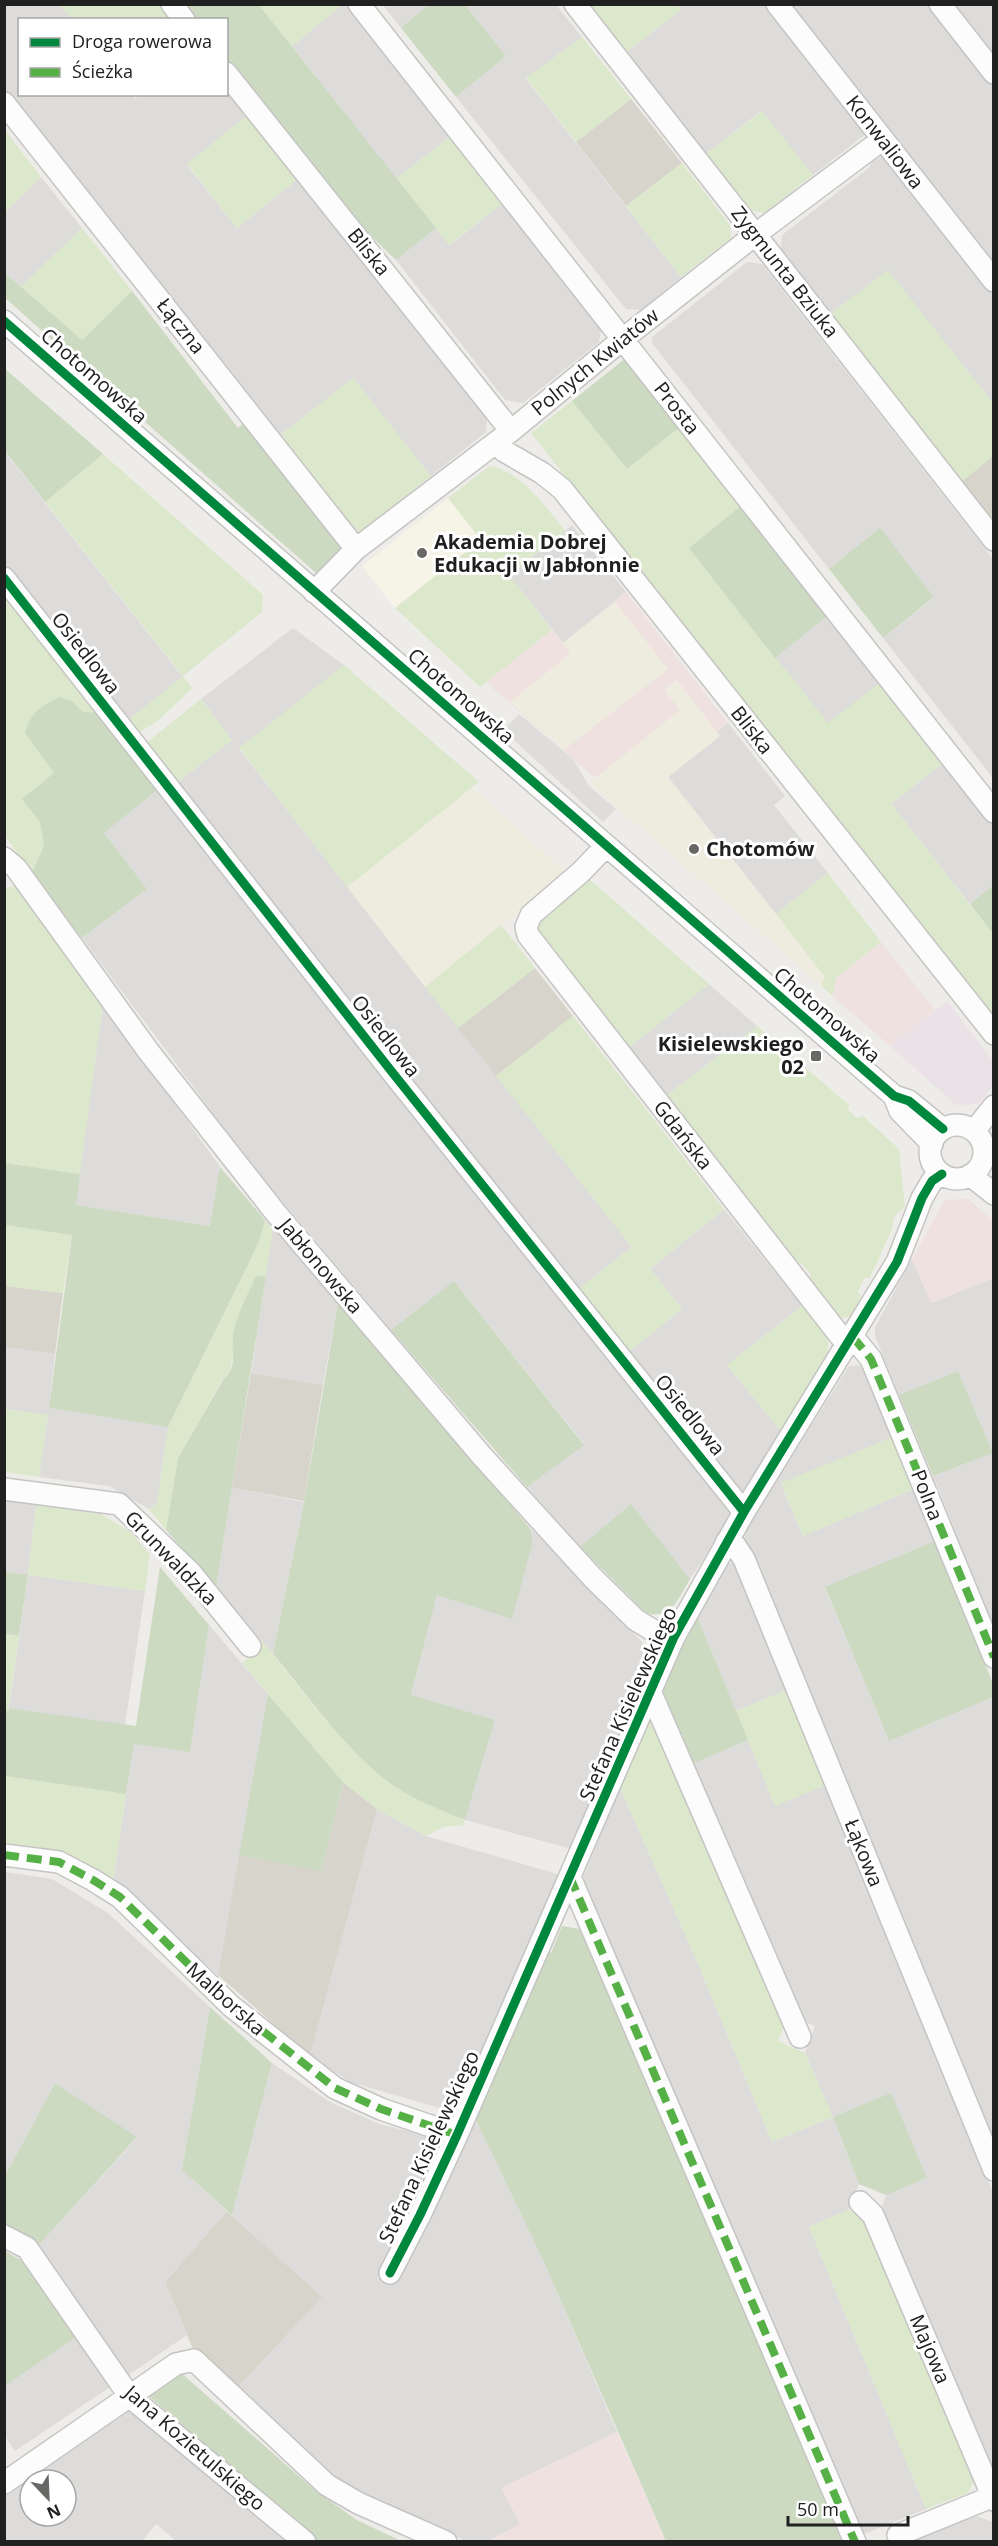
<svg xmlns="http://www.w3.org/2000/svg" width="998" height="2546" viewBox="0 0 998 2546" font-family="'Open Sans',sans-serif">
	<style>
		.residential { fill: #dddcda; fill-rule: evenodd }
		.commercial { fill: #efe1e0 }
		.industrial { fill: #ebe2e7 }
		.education { fill: #f6f4e6 }
		.construction { fill: #d7d5cb }
		.farmland { fill: #edecde }
		.grass { fill: #dce8cb }
		.forest { fill: #cbdac1 }
		.parking { fill: #dedddc }
		.lines { fill: none; stroke-linecap: round; stroke-linejoin: round }
		.minor-casing { stroke: #c5c4c3; stroke-width: 24 }
		.minor { stroke: #fcfcfc; stroke-width: 21 }
		.quiet { stroke: #55b145; stroke-width: 8; stroke-dasharray: 15 8; stroke-linecap: butt }
		.cycleway-casing { stroke: #fff; stroke-width: 13 }
		.cycleway { stroke: #00873e; stroke-width: 9 }
		.poi-dot { fill: #686766; stroke: #fff; stroke-width: 2 }
		.labels { text-anchor: middle; stroke-width: 6; stroke-linejoin: round; paint-order: stroke }
		.street-label { font-size: 20px; fill: #202020; stroke: #fff }
		.poi-label { font-size: 20px; font-weight: bold; fill: #202020; stroke: #fff; text-anchor: start }
	</style>
	<rect width="100%" height="100%" fill="#eeece9"/>
	<path class="residential" d="M5,4L60,5L72,19L20,20V94H132L135,99L141,94H226L227,84L249,114L187,165L237,228L300,177L487,414L486,432L431,476L353,378L278,437L5,92Z
		M342,5H346L451,136L396,179L292,46Z
		M383,5H430L401,28Z
		M465,5H556L582,37L526,79L681,277L641,310L626,309L456,97L506,56Z
		M677,5H764L866,134L813,175L761,111L706,154L625,53L681,10Z
		M788,5H932L993,83V266Z
		M948,5H993V63Z
		M884,155L993,296V403L888,271L830,314L781,252L782,235L870,167V163Z
		M41,177L82,228L21,287L5,273V212Z
		M504,202L602,325L599,342L523,403L505,400L396,260L436,228L450,245Z
		M747,262L762,264L993,559V778L883,638L934,598L880,529L829,569L652,343V337Z
		M4,451L183,677L126,722L5,564Z
		M572,525L626,592L563,643L509,575Z
		M829,615L881,682L828,724L775,658Z
		M293,628L344,665L239,749L632,1247L576,1291L176,783L232,740L201,699Z
		M728,723L785,796L774,805L828,873L776,914L668,777L720,736L717,731Z
		M944,762L993,826V885L970,904L891,804Z
		M161,787L728,1509L731,1517L690,1579L631,1505L580,1547L527,1487L584,1444L455,1282L391,1330L251,1164L82,938L147,889L103,833Z
		M709,984L757,1026L665,1097L627,1049Z
		M103,1003L220,1167L211,1226L75,1205Z
		M724,1209L802,1306L727,1365L781,1431L741,1494L625,1355L682,1309L650,1269Z
		M273,1228L338,1303L323,1385L251,1373Z
		M912,1259L931,1303L993,1278V1625L933,1476L993,1453L958,1371L899,1395L875,1336V1327Z
		M5,1347L55,1354L49,1408L168,1427L157,1504L149,1509L109,1486L39,1477L48,1415L5,1409Z
		M863,1365L893,1437L781,1484L803,1536L914,1489L935,1541L825,1588L889,1741L993,1697V2146L745,1542V1531L849,1366Z
		M232,1488L304,1502L273,1654L216,1587Z
		M5,1500L36,1505L28,1575L145,1591L125,1725L9,1708L28,1576L5,1572Z
		M530,1528L642,1642L646,1660L622,1719L627,1720L572,1849L465,1820L495,1720L411,1696L437,1595L533,1541Z
		M726,1563H736L787,1690L736,1711L697,1616Z
		M209,1625L268,1694L218,1975L113,1881L134,1743L190,1751Z
		M748,1740L775,1805L826,1785L993,2192V2476L880,2213L886,2195L927,2178L833,2117L859,2184L848,2210L809,2227L926,2509L864,2534L859,2530L788,2357L584,1888L583,1878L620,1788L695,1957L772,2142L833,2117L805,2053L815,2026L799,2020L692,1764Z
		M377,1809L426,1836L561,1875L457,2113L350,2082L310,2056Z
		M5,1872L52,1879L108,1913L210,2007L182,2170L227,2211L165,2282L187,2335L127,2376L38,2246L137,2138L55,2083L5,2176Z
		M272,2063L330,2102L379,2124L449,2141L421,2199L377,2279L392,2273L475,2118L542,2258L617,2432L502,2488L521,2524L488,2541H466L343,2486L237,2388L321,2297L232,2215Z
		M76,2337L110,2387L15,2451L5,2436L4,2386Z
		M127,2409H134L286,2541H176L156,2524L142,2541L5,2542V2494ZM30,2480H66V2516H30Z
		M977,2516L992,2522L993,2541L909,2542Z"/>
	<path class="commercial" d="M626,592L728,723L717,731L720,736L668,777L825,977L821,985L589,783L595,778L486,682L552,630L563,643Z
		M881,942L935,1010L890,1046L832,996L837,977Z
		M967,1198L993,1220V1278L931,1303L912,1259L944,1201Z
		M617,2432L666,2541L488,2542L520,2524L501,2488Z"/>
	<path class="industrial" d="M947,1001L993,1061V1086L978,1104L956,1105L890,1046Z"/>
	<path class="education" d="M448,498L481,540L395,608L362,566Z"/>
	<path class="construction" d="M631,99L682,163L626,206L576,142Z
		M993,456V521L961,482Z
		M535,968L573,1016L496,1076L458,1028Z
		M5,1286L63,1293L55,1354L5,1347Z
		M251,1373L323,1385L304,1501L232,1488Z
		M343,1782L377,1809L310,2056L218,1975L239,1855L321,1870Z
		M227,2211L322,2297L237,2388L193,2349L165,2282Z"/>
	<path class="farmland" d="M615,602L668,669L564,750L510,702L570,654L563,643Z
		M677,680L720,736L668,777L825,977L821,985L589,783L680,710L664,690Z
		M472,788L567,873L425,987L347,887Z"/>
	<path class="grass" d="M60,5H163L175,19H72Z
		M259,5H342L292,46Z
		M587,5H677L681,10L625,53Z
		M582,37L631,99L576,142L526,78Z
		M762,111L813,175L764,213L749,210L706,154Z
		M249,114L300,177L237,228L187,164Z
		M5,130L41,177L5,212Z
		M451,136L504,202L449,245L396,179Z
		M682,163L730,225L731,238L681,277L626,206Z
		M82,228L132,291L82,340L21,287Z
		M888,270L993,403V456L961,482L830,314Z
		M353,378L431,476L361,531L351,530L278,437Z
		M572,401L627,469L680,427L742,505L689,548L828,723L881,682L944,762L891,804L993,934V1019L531,433Z
		M103,454L263,595L262,612L183,676L192,688L159,720L137,734L126,722L183,676L45,502Z
		M490,466C519,470 548,509 565,531L509,575L552,630L480,687L395,608L481,540L448,498Z
		M4,589L101,713L83,712L73,702L26,733L54,773L40,822L44,846L32,873L5,836Z
		M344,665L479,782L347,887L239,748Z
		M201,699L232,740L176,783L145,744Z
		M828,873L881,942L837,977L832,996L821,985L825,977L776,914Z
		M586,876L709,984L627,1049L538,931L537,924Z
		M15,886L103,1003L80,1174L5,1163L4,896L6,888Z
		M501,925L535,968L458,1028L425,987Z
		M573,1016L724,1209L650,1269L682,1309L625,1355L576,1291L632,1247L496,1076Z
		M757,1026L849,1105L848,1109L856,1118L863,1116L899,1149L905,1206C900,1212 891,1216 893,1227L870,1278H865L858,1291L861,1296L851,1317L839,1318L808,1279L811,1274L801,1263L797,1264L665,1097Z
		M265,1220L273,1228L266,1276H258L233,1352L230,1374L222,1380L178,1458L166,1530L149,1509L157,1503L168,1427L259,1242Z
		M5,1225L72,1234L63,1293L5,1286Z
		M802,1306L828,1339V1353L781,1431L727,1365Z
		M5,1409L48,1415L39,1477L5,1472Z
		M893,1437L914,1489L803,1536L781,1483Z
		M36,1505L101,1514L129,1531L150,1554L145,1591L28,1575Z
		M5,1634L19,1636L8,1711H5Z
		M262,1641C298,1685 343,1748 387,1781C411,1799 438,1809 465,1820L463,1825L443,1827L426,1836L377,1809L343,1782L242,1663L257,1651Z
		M787,1690L826,1785L775,1806L736,1711Z
		M650,1717H657L785,2024L778,2041L805,2053L833,2117L772,2142L695,1957L620,1788Z
		M4,1776L126,1794L113,1881L103,1873L57,1850L5,1843Z
		M848,2210L866,2218L975,2479L968,2493L926,2509L809,2227Z"/>
	<path class="forest" d="M430,4L465,5L506,56L456,97L401,28Z
		M177,5H259L436,228L396,260L349,215L227,66L226,20L189,19Z
		M5,273L82,340L132,291L238,428L244,423L342,547L316,573L5,298Z
		M626,358L680,427L627,469L572,401Z
		M4,368L103,454L45,502L5,451Z
		M742,505L829,615L775,658L689,548Z
		M880,528L934,597L883,638L829,569Z
		M60,697L73,702L83,712L101,713L161,787L104,833L147,889L82,938L32,873L44,846L40,822L22,799L54,773L25,733C31,713 41,705 60,697Z
		M993,885V934L970,904Z
		M5,1163L80,1174L76,1205L210,1226L220,1167L265,1220L259,1242L168,1427L49,1408L72,1235L5,1225Z
		M258,1276H266L216,1587L166,1530L178,1458L223,1380C238,1368 231,1353 233,1336C235,1319 248,1294 255,1278Z
		M454,1281L584,1445L527,1487L391,1330Z
		M338,1303L530,1528L533,1541L512,1619L437,1595L411,1695L495,1720L465,1820C438,1809 411,1799 387,1781C343,1747 309,1697 273,1654L304,1502Z
		M958,1371L993,1453L933,1476L899,1395Z
		M631,1504L690,1579C679,1597 672,1620 646,1613L580,1547Z
		M935,1541L993,1684V1697L889,1741L825,1587Z
		M160,1567L209,1625L190,1752L134,1744L126,1794L5,1776V1711H8L9,1708L136,1726Z
		M5,1572L28,1575L19,1636L5,1634Z
		M697,1616L748,1740L692,1764C683,1744 671,1723 665,1703C658,1676 684,1638 697,1616Z
		M268,1694L343,1782L321,1871L239,1855Z
		M562,1926L586,1930L846,2541H666L542,2258L475,2118L546,1946L551,1953Z
		M210,2007L272,2063L232,2215L182,2170Z
		M55,2083L137,2137L38,2246L5,2228V2176Z
		M891,2093L927,2178L886,2195L859,2184L833,2117Z
		M5,2251L24,2262L76,2337L5,2386Z
		M180,2372L317,2492L357,2520L401,2541H316L149,2396Z"/>
	<path class="parking" d="M519,714L573,759L589,786L616,809L603,822L503,730Z"/>
	<g class="lines">
		<g class="minor-casing">
			<path id="minor" d="M172,4L184,20
				M359,4L994,812
				M575,4L994,540
				M777,4L994,281
				M940,4L994,73
				M226,73L511,431
				M4,103L356,549
				M4,321L894,1096L909,1101L943,1129
				M496,443L504,451L542,473L562,489L994,1034
				M4,578L392,1072L744,1512
				M314,592L356,549L511,431L623,339L756,234L883,139
				M606,846L581,872L531,915L526,927L528,935L848,1346
				M4,858L16,868L149,1052L209,1128L275,1212L482,1456L593,1578L636,1620L654,1631L674,1637
				M894,1096L900,1111L932,1144
				M930 1152a27 27 0 1 1 54 0a27 27 0 1 1-54 0Z
				M974,1131L994,1106
				M970,1175L994,1194
				M853,1337L871,1359L994,1657
				M4,1489L119,1504L191,1573L250,1646
				M727,1541L734,1544L744,1559L994,2170
				M650,1691L800,2037
				M4,1855L59,1862L93,1880L120,1897L231,2006L335,2088L381,2109L457,2135
				M570,1877L855,2542
				M860,2202L873,2215L994,2500
				M4,2236L27,2248L130,2397L305,2542
				M390,2273L420,2215L457,2135L674,1637L744,1512L897,1262L922,1198L932,1181L942,1174
				M4,2483L176,2364L194,2360L327,2485L358,2503L446,2542
				M898,2535L994,2496"/>
		</g>
		<use href="#minor" class="minor"/>
		<path class="quiet" d="M853,1337L871,1359L994,1657
			M4,1855L59,1862L93,1880L120,1897L231,2006L335,2088L381,2109L457,2135
			M570,1877L855,2542"/>
		<g class="cycleway-casing">
			<path id="cycleway" d="M4,321L894,1096L909,1101L943,1129
				M4,578L392,1072L744,1512
				M390,2273L420,2215L457,2135L674,1637L744,1512L897,1262L922,1198L932,1181L942,1174"/>
		</g>
		<use href="#cycleway" class="cycleway"/>
	</g>
	<g class="poi-dot">
		<circle cx="422" cy="553" r="6"/>
		<circle cx="694" cy="849" r="6"/>
		<rect x="810" y="1050" width="12" height="12" rx="3"/>
	</g>
	<g class="labels">
		<g class="street-label">
			<text transform="translate(885 142) rotate(52)" y="7">Konwaliowa</text>
			<text transform="translate(369 252) rotate(51)" y="7">Bliska</text>
			<text transform="translate(785 272) rotate(52)" y="7">Zygmunta Bziuka</text>
			<text transform="translate(181 326) rotate(52)" y="7">Łączna</text>
			<text transform="translate(595 362) rotate(-39)" y="7">Polnych Kwiatów</text>
			<text transform="translate(94 376) rotate(41)" y="7">Chotomowska</text>
			<text transform="translate(677 408) rotate(52)" y="7">Prosta</text>
			<text transform="translate(86 653) rotate(52)" y="7">Osiedlowa</text>
			<text transform="translate(461 696) rotate(41)" y="7">Chotomowska</text>
			<text transform="translate(752 730) rotate(52)" y="7">Bliska</text>
			<text transform="translate(827 1015) rotate(41)" y="7">Chotomowska</text>
			<text transform="translate(386 1036) rotate(52)" y="7">Osiedlowa</text>
			<text transform="translate(683 1135) rotate(52)" y="7">Gdańska</text>
			<text transform="translate(321 1266) rotate(50)" y="7">Jabłonowska</text>
			<text transform="translate(690 1415) rotate(51)" y="7">Osiedlowa</text>
			<text transform="translate(927 1495) rotate(68)" y="7">Polna</text>
			<text transform="translate(171 1558) rotate(46)" y="7">Grunwaldzka</text>
			<text transform="translate(628 1704) rotate(-66)" y="7">Stefana Kisielewskiego</text>
			<text transform="translate(864 1853) rotate(68)" y="7">Łąkowa</text>
			<text transform="translate(226 1999) rotate(42)" y="7">Malborska</text>
			<text transform="translate(429 2147) rotate(-65)" y="7">Stefana Kisielewskiego</text>
			<text transform="translate(930 2349) rotate(67)" y="7">Majowa</text>
			<text transform="translate(195 2448) rotate(41)" y="7">Jana Kozietulskiego</text>
		</g>
		<g class="poi-label">
			<text x="434" y="549">Akademia Dobrej<tspan x="434" dy="23">Edukacji w Jabłonnie</tspan></text>
			<text x="706" y="856">Chotomów</text>
			<text x="804" y="1051" text-anchor="end">Kisielewskiego<tspan x="804" dy="23">02</tspan></text>
		</g>
	</g>
	<rect width="998" height="2546" fill="none" stroke="#202020" stroke-width="12"/>
	<rect x="18" y="18" width="210" height="78" fill="#ffffff" stroke="#a6a6a6" stroke-width="1.5"/>
	<rect x="30" y="38" width="30" height="9" fill="#00873e" stroke="#a6a6a6" stroke-width="1.5"/>
	<text x="72" y="48" font-size="18" fill="#202020">Droga rowerowa</text>
	<rect x="30" y="68" width="30" height="9" fill="#55b145" stroke="#a6a6a6" stroke-width="1.5"/>
	<text x="72" y="78" font-size="18" fill="#202020">Ścieżka</text>
	<g transform="translate(48 2498) rotate(157)"><circle r="28" fill="#ffffff" stroke="#a6a6a6" stroke-width="1.5"/>
	<path d="M0-4.5L10 22L0 15L-10 22Z" fill="#686766"/>
	<text y="-9" font-size="16" font-weight="bold" text-anchor="middle" fill="#202020">N</text>
	</g>
	<path d="M788 2516v9h120v-9" fill="none" stroke="#202020" stroke-width="3"/>
	<text x="797" y="2516" font-size="18" fill="#202020" stroke="#ffffff" stroke-width="4.5" paint-order="stroke">50 m</text>
</svg>
